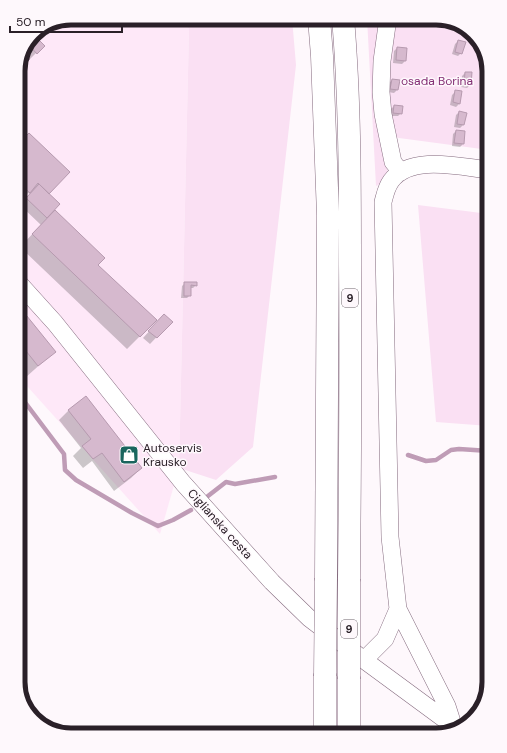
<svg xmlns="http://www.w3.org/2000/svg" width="507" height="753" viewBox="0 0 507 753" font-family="'DM Sans',sans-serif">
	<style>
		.built { fill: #fee8f8 }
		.green { fill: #fae0f3 }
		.shadow { fill: #0003 }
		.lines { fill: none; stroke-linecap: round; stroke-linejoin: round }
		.stream { stroke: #bf9cb6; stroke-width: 4.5 }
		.building { fill: #d6b9ce; stroke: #b69aaf }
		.minor-casing { stroke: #856b7f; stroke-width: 18 }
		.major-casing { stroke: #856b7f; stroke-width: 23 }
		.minor { stroke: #fff; stroke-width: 17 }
		.major { stroke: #fff; stroke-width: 22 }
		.major-bridge-casing { stroke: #856b7f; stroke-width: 23; stroke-linecap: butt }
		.major-bridge { stroke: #fff; stroke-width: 22 }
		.labels { text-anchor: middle; stroke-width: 3; stroke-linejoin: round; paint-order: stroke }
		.shield { fill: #fef8fc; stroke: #6a6168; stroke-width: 1 }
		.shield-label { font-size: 11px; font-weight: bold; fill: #2a2028 }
		.park-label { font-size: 12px; fill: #832e74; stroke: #fef8fc }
		.poi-label { font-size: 12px; fill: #2a2028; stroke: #fef8fc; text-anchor: start }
		.street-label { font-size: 12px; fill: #2a2028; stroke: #fef8fc }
		.rim { fill: none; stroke: #2a2028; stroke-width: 5 }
	</style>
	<rect width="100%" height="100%" fill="#fef8fc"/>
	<path class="built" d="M71,18H179L189,29L179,468L160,534L18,376V67L36,31Z"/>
	<path class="green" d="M179,18H292L296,65L253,447L216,480L179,468L189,29Z
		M367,18H440L463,25L482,45L489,71V150L384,136L388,180L376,186Z
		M418,205L489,214V426L436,422Z"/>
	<path class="shadow" d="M397,18H406V24L403,27L396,26Z
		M463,25L469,32L467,34L461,33Z
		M36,32L39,35L36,39L43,46L30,59L29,58L18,67Z
		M458,41L461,53L458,56L452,54L455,44Z
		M397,48L405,61L402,64L393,63L394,51Z
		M465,73H471L470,85L467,88L461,87L462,76Z
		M392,80L397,90L394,93L388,92L389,83Z
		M455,92H461L459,104L456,107L450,105L452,95Z
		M394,106L401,113L398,116H391V109Z
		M459,112L463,125L460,128L454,127L456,115Z
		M456,131L463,144L460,147L452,146L453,134Z
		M18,132L48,194L50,214L96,265L140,336L127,349L20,247L41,225L20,205L30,194L28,193L19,202L18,200Z
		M185,283L196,285L193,288H190V295L187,298H181L182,286Z
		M18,306L54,352L25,378L18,369Z
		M164,315L171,322L150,344L143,338Z
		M69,410L141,468L131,478L114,491L92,461L83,468L73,456L81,448L59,420Z"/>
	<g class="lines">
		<path class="stream" d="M18,393L64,454L65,470L76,480L132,513L158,526L173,520L191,510
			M408,455L426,461L436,460L451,450L459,449L489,451
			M208,496L226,482L235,484L275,477"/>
	</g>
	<path class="building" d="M399,18H408L407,24L399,23Z
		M36,31L40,35L37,38L45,46L37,54L29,45Z
		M458,40L466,42L462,54L455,52Z
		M397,47L407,48L406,61L396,60Z
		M25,54L30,59L18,71V67Z
		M465,72H472L471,85L464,84Z
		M392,79L400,80L398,90L390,89Z
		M455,90L462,91L460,104L453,102Z
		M394,105L403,106L402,114L393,113Z
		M459,111L467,113L464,125L457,124Z
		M18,130L25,137L29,133L70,172L49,194L38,183L30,193L18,182Z
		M456,130L465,131L464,144L454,143Z
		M39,184L60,204L47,218L26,198Z
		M55,210L105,258L98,265L157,320L140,337L32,234Z
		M184,282H197V286L191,285V296H184Z
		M18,305L56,352L38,366L18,341Z
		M164,314L173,322L157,338L148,331Z
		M86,396L142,468L124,482L102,453L93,459L82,446L91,439L68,410Z"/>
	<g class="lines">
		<g class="minor-casing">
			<path id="minor" d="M388,18L382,61L381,92L383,114L393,162L401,172
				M18,282L55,323L183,483L272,582L309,618L364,660L455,727
				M364,660L385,639L398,609
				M453,725L447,706L398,609L390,537L383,202C385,195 386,188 391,181C410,154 461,167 489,170"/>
		</g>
		<g class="major-casing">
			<path id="major" d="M319,18L322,56L328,215L326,578
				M343,18C350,100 350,183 350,265C351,370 350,474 349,579
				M349,679V735
				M325,735V676"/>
		</g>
		<use href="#minor" class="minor"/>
		<use href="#major" class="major"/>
		<g class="major-bridge-casing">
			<path id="major-bridge" d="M349,579V679
				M325,676L326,578"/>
		</g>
		<use href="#major-bridge" class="major-bridge"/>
	</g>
	<defs>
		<g id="shop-square" transform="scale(1)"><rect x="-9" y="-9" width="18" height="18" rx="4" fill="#1a655e" stroke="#fef8fc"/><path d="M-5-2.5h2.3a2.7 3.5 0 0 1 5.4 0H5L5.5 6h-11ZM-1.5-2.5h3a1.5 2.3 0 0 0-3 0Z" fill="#fff"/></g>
	</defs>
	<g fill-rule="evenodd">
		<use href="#shop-square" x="129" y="455"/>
	</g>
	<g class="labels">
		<g class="shield">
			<rect x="342" y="289" width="16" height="18" rx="3"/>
			<rect x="341" y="620" width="16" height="18" rx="3"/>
		</g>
		<g class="shield-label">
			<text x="350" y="302">9</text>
			<text x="349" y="633">9</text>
		</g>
		<g class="park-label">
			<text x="437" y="85">osada Borina</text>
		</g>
		<g class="poi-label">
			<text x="143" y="452">Autoservis<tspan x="143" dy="14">Krausko</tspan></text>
		</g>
		<g class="street-label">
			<text transform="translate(220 524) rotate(48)" y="4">Ciglianska cesta</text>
		</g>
	</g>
	<path d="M0 0H507V753H0ZM71 25H436A46 46 0 0 1 482 71V682A46 46 0 0 1 436 728H71A46 46 0 0 1 25 682V71A46 46 0 0 1 71 25Z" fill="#fef8fc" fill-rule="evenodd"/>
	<path class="rim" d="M71 25H436A46 46 0 0 1 482 71V682A46 46 0 0 1 436 728H71A46 46 0 0 1 25 682V71A46 46 0 0 1 71 25Z"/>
	<path d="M10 26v6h112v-6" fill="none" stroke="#2a2028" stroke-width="2"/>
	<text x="16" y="26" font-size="12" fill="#2a2028" stroke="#fef8fc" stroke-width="3" paint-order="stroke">50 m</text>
</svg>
